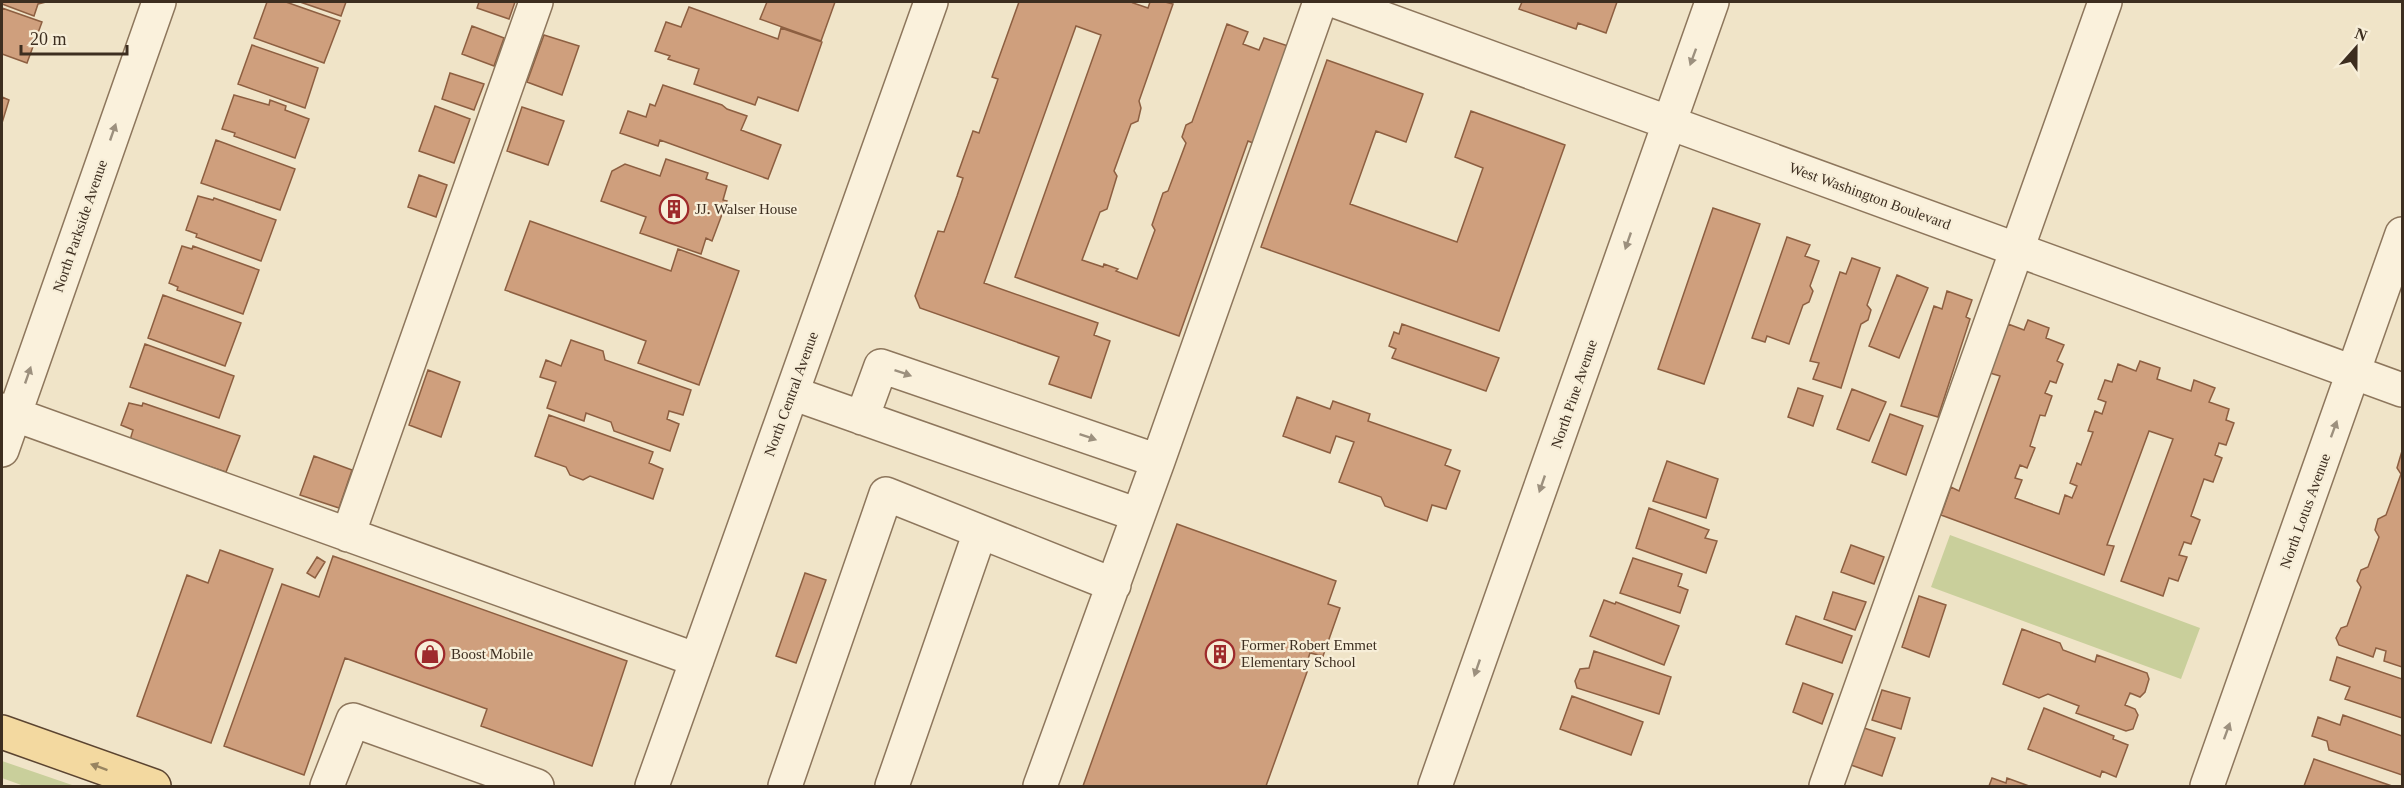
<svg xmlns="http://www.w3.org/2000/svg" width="2404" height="788" viewBox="0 0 2404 788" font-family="Georgia,serif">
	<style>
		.green { fill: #c9cf9b }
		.building { fill: #cf9f7d; stroke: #8d5f41; stroke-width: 1.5 }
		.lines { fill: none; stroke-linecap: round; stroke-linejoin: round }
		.minor-casing { stroke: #8d765c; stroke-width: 36 }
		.major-casing { stroke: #5b4430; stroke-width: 36 }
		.minor { stroke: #faf1dc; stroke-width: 33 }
		.major { stroke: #f3d9a0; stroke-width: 33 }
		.oneway { fill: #9c907e }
		.oneway2 { fill: #988460 }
		.labels { text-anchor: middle; stroke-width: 4.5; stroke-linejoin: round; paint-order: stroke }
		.street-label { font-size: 15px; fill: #3d2e20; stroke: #f7eed8 }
		.poi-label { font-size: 15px; fill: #3d2e20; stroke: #f7eed8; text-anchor: start }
	</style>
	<rect width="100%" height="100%" fill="#f0e4c8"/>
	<path class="green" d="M1950,535L2200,628L2181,679L1931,587Z
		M2,761L75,786H24L2,778Z"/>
	<path class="building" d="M2,2H46L38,4L34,16L2,4Z
		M267,2H286L340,21L324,63L254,38Z
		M300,2H346L341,16Z
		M479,2H515L509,19L477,8Z
		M767,2H835L821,41L760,19Z
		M1019,2H1134L1133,3L1148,8L1150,2H1165L1173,4L1139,101L1141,108L1138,121L1131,124L1114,171L1117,176L1107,209L1100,212L1082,260L1103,267L1104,264L1118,269L1116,271L1137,279L1155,230L1152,225L1163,193L1168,191L1186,143L1182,137L1186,125L1192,122L1227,24L1248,32L1243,44L1259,50L1264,38L1288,46L1253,143L1248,141L1179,336L1015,277L1101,35L1076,26L984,283L1098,323L1094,335L1110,341L1091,398L1049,384L1059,357L920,308L915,296L938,231L944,232L957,196L963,178L957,176L973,131L979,133L998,79L992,77Z
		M1520,2H1617L1606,33L1578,23L1576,29L1519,9L1522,2Z
		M689,7L778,39L781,28L822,42L798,111L758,97L755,105L694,84L699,69L668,59L670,56L655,51L666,22L681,27Z
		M2,8L42,22L27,63L2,54Z
		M472,26L504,38L494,66L462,54Z
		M544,35L579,46L562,95L527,82Z
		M252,45L318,68L305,108L238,84Z
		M1327,60L1423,94L1406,142L1376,131L1350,204L1457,242L1483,168L1455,157L1471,111L1565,145L1499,331L1261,247Z
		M450,73L484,84L474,110L442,99Z
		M663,85L722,105L727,109L747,116L741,130L781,145L768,179L660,140L658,146L620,133L628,111L646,117L650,104L655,106Z
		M234,95L269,105L270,100L286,106L285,110L309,119L295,158L234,136L235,133L222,129Z
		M2,97L9,100L2,123Z
		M435,106L470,119L454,163L419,151Z
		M522,107L564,121L548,165L507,151Z
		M216,140L295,169L280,210L201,183Z
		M666,159L708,173L706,179L727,186L723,200L727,201L712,241L706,238L701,254L640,233L646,217L601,201L612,171L625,164L660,176Z
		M419,175L447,185L436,217L408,207Z
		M198,196L213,200L214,198L276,220L261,261L196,237L197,234L186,230Z
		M1713,208L1760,224L1704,384L1658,369Z
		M530,221L671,271L678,249L739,271L699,385L638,363L646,341L505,290Z
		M1787,237L1810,245L1805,256L1819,261L1810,286L1813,291L1809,302L1803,305L1789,344L1767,336L1765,342L1752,338Z
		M182,246L192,249L193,246L259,270L243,314L177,290L178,287L169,283Z
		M1852,258L1880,268L1867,305L1871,310L1868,320L1861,324L1841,388L1813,379L1819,363L1810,361L1840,272L1846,274Z
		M1897,275L1928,288L1899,358L1869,346Z
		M1947,291L1972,300L1966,317L1970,319L1938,417L1901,406L1934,306L1942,309Z
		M163,295L241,323L225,366L148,338Z
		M2028,320L2049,328L2046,338L2064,345L2057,361L2063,364L2056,383L2050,381L2045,393L2052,396L2045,416L2040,415L2030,446L2035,448L2027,468L2020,465L2015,478L2022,480L2015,498L2059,514L2065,495L2072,498L2077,486L2070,483L2077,463L2081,465L2093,432L2088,431L2095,411L2102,414L2106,402L2098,399L2105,380L2112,382L2118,364L2136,371L2140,361L2160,368L2157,379L2191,391L2194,380L2215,388L2209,402L2229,409L2226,420L2234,423L2226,445L2219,443L2215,455L2222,458L2213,482L2204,479L2191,516L2200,520L2191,544L2184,542L2179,555L2187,557L2178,581L2169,578L2163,596L2121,581L2173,439L2149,431L2107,545L2114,546L2104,575L1941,515L1951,487L1959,491L2000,376L1990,373L2008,324L2024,330Z
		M1402,324L1499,358L1486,391L1392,358L1396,349L1389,346L1394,332L1399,334Z
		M571,340L603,351L605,360L691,390L683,415L669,411L667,419L679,424L670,451L614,431L611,422L586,413L584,421L547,408L556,382L540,377L546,360L561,366Z
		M145,344L234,376L219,418L130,387Z
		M428,370L460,382L441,437L409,425Z
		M1798,388L1823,396L1813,426L1788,417Z
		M1852,389L1886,402L1869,441L1837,429Z
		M1297,397L1330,409L1333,401L1370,414L1368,421L1451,450L1445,465L1460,471L1446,509L1432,505L1427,521L1385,506L1381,497L1339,482L1354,442L1336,436L1330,453L1283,436Z
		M129,403L142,406L143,403L240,436L226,472L130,440L133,430L121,425Z
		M1890,414L1923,426L1906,475L1872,462Z
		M549,415L653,452L649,463L663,469L653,499L590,476L583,480L570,475L566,467L535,456Z
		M2402,451V667L2384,661L2386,651L2376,648L2373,657L2339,645L2336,638L2341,628L2347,626L2361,587L2357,581L2361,570L2368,567L2379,537L2375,530L2378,519L2386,515L2401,474L2397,468Z
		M314,456L352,470L339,508L300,495Z
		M1667,461L1718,479L1706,518L1653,501Z
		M1649,508L1709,530L1705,538L1717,541L1706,573L1636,548Z
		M1177,524L1336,581L1328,604L1340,608L1323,656L1310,653L1304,671L1307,672L1266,786H1083Z
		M1851,545L1884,557L1874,584L1841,572Z
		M220,550L273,569L211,743L137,716L187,575L208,583Z
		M333,556L627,661L592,766L481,726L487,709L345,658L304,775L224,746L282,584L319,597Z
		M317,557L325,562L315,578L307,573Z
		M1633,558L1682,574L1678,586L1688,590L1680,613L1620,593Z
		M805,573L826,580L796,663L776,656Z
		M1833,592L1866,602L1855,630L1824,619Z
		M1919,596L1946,605L1929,657L1902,647Z
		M1604,600L1615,604L1616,602L1679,626L1664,665L1590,636Z
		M1796,616L1852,636L1842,663L1786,644Z
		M2022,629L2060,643L2063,650L2095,662L2097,655L2147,673L2149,679L2145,692L2140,697L2130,693L2125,705L2135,709L2138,715L2133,729L2126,731L2076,713L2079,706L2048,694L2039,698L2003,684Z
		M1594,651L1671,677L1659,714L1577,688L1575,681L1580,669L1589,668Z
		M2337,657L2402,679V718L2345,699L2350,687L2330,680Z
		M1803,683L1833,694L1822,724L1793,712Z
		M1882,690L1910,698L1901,729L1872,720Z
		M1572,696L1643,722L1631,755L1560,729Z
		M2044,708L2114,736L2113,739L2128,745L2116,777L2102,771L2100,777L2028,749Z
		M2343,715L2402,736V775L2329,750L2327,741L2312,736L2318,717L2340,725Z
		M1864,728L1895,738L1882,776L1851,765Z
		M2314,759L2392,786H2304Z
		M1992,778L2006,783L2007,778L2029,786H1989Z"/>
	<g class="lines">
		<g class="minor-casing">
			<path id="minor" d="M1338,2L2402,390
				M792,393L1138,515
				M2,410L697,660
				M862,418L881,366L1158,461
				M2,450L159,2
				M348,535L536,2
				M327,786L353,720L537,786
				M652,786L931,2
				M785,786L886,494L1114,585
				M892,786L980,532
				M1040,786L1158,461L1320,2
				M1435,786L1712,2
				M1826,786L2105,2
				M2207,786L2402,234"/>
		</g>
		<g class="major-casing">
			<path id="major" d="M2,732L154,786"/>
		</g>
		<use href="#minor" class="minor"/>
		<use href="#major" class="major"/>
	</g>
	<defs><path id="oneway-solid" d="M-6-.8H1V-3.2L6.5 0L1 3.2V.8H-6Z" transform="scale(1.5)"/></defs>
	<g class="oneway">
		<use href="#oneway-solid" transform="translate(1693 57) rotate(110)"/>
		<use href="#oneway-solid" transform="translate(113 132) rotate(-71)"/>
		<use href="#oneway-solid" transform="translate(1628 241) rotate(109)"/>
		<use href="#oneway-solid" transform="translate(903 373) rotate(19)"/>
		<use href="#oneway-solid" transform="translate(28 375) rotate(-71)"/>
		<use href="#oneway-solid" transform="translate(2334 429) rotate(-70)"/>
		<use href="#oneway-solid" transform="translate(1088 437) rotate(19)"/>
		<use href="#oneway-solid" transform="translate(1542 484) rotate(109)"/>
		<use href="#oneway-solid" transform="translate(1477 668) rotate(109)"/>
		<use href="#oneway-solid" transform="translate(2227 731) rotate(-70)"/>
	</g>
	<use class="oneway2" href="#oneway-solid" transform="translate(99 767) rotate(-160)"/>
	<defs>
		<g id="building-ring" transform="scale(1.5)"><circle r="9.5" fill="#f7eed8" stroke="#9e2a2b" stroke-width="1.5"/><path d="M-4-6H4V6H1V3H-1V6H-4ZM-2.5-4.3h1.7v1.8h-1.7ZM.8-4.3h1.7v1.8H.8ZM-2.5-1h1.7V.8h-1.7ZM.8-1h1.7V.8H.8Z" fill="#9e2a2b"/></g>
		<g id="shop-ring" transform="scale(1.5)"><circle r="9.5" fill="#f7eed8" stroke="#9e2a2b" stroke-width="1.5"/><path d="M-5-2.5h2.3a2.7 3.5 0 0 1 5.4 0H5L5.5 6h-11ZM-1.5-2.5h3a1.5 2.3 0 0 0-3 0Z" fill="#9e2a2b"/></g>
	</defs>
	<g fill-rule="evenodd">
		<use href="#building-ring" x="674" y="209"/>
		<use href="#shop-ring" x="430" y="654"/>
		<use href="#building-ring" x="1220" y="654"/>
	</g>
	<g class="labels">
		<g class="street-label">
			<text transform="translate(1870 196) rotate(20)" y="5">West Washington Boulevard</text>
			<text transform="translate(80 226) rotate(-71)" y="5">North Parkside Avenue</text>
			<text transform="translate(791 394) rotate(-70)" y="5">North Central Avenue</text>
			<text transform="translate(1574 394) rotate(-71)" y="5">North Pine Avenue</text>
			<text transform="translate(2305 511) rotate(-70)" y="5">North Lotus Avenue</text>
		</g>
		<g class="poi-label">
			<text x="695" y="214">JJ. Walser House</text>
			<text x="1241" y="650">Former Robert Emmet<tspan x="1241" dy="17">Elementary School</tspan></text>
			<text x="451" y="659">Boost Mobile</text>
		</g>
	</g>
	<rect width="2404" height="788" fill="none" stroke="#3d2e20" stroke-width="6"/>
	<g transform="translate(2356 48) rotate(21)" stroke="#f7eed8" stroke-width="4.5" paint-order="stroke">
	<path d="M0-4.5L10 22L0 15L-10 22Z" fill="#3d2e20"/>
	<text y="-9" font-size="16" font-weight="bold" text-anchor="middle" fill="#3d2e20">N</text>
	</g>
	<path d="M21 45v9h106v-9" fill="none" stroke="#3d2e20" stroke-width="3"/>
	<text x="30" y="45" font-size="18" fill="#3d2e20" stroke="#f7eed8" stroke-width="4.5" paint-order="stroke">20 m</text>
</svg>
